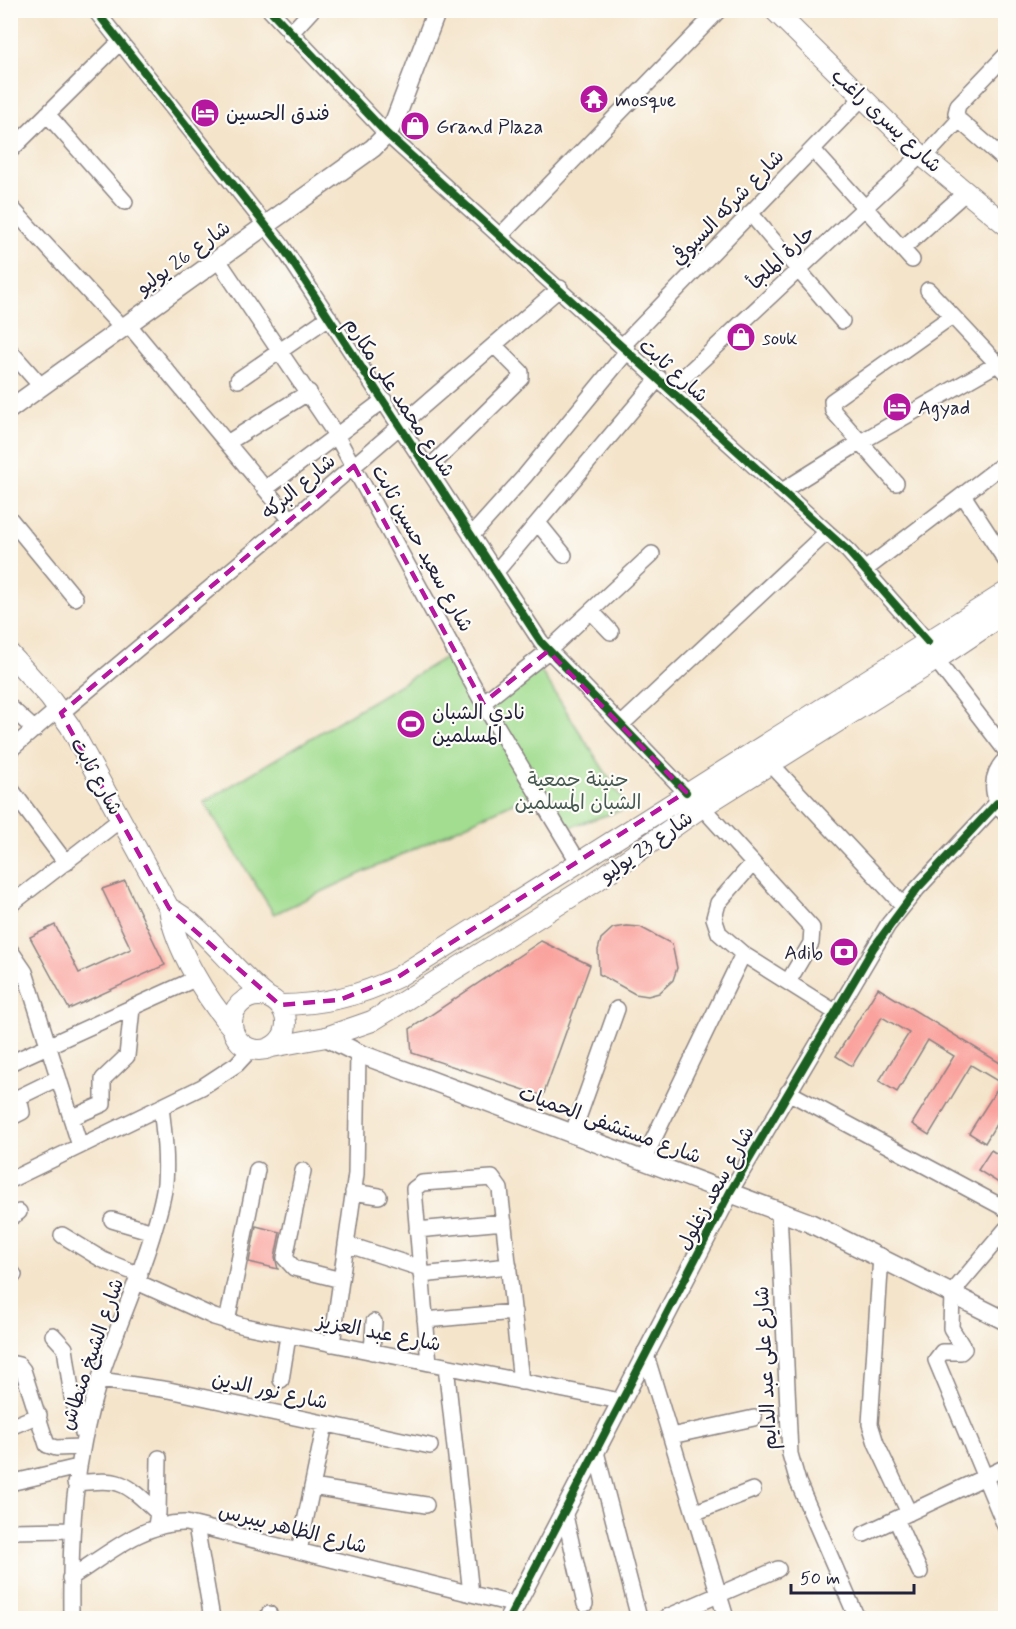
<svg xmlns="http://www.w3.org/2000/svg" width="1016" height="1629" viewBox="0 0 1016 1629" font-family="Mynerve,'Playpen Sans Arabic',sans-serif">
	<style>
		.green { fill: #a2dd90; stroke: #628066; stroke-width: 1.5 }
		.building { fill: #faa29d }
		.lines { fill: none; stroke-linecap: round; stroke-linejoin: round }
		.minor-casing { stroke: #8b8382; stroke-width: 18 }
		.tertiary-casing { stroke: #8b8382; stroke-width: 21 }
		.secondary-casing { stroke: #8b8382; stroke-width: 22 }
		.minor { stroke: #fff; stroke-width: 15 }
		.tertiary { stroke: #fff; stroke-width: 18 }
		.secondary { stroke: #fff; stroke-width: 20 }
		.cycleway-casing { stroke: #fdfcf7; stroke-width: 11 }
		.cycleway { stroke: #1b5e20; stroke-width: 8 }
		.marked { fill: none; stroke: #b5179e; stroke-width: 4.5; stroke-dasharray: 12 8; stroke-linejoin: round }
		.labels { text-anchor: middle; stroke-width: 4.5; stroke-linejoin: round; paint-order: stroke }
		.poi-label { font-size: 20px; fill: #22223b; stroke: #fdfcf7; text-anchor: start }
		.street-label { font-size: 20px; fill: #22223b; stroke: #fdfcf7 }
		.park-label { font-size: 20px; fill: #485a54; stroke: #fdfcf7 }
	</style>
	<rect width="100%" height="100%" fill="#fdfcf7"/>
	<filter id="ink" filterUnits="userSpaceOnUse"><feTurbulence type="fractalNoise" baseFrequency=".0167" numOctaves="2"/><feDisplacementMap in="SourceGraphic" scale="12" xChannelSelector="R" yChannelSelector="G"/><feConvolveMatrix kernelMatrix="1 2 1 2 8 2 1 2 1" color-interpolation-filters="sRGB"/></filter>
	<filter id="wash" filterUnits="userSpaceOnUse"><feTurbulence type="fractalNoise" baseFrequency=".008" numOctaves="4" result="noise"/><feDisplacementMap in="SourceGraphic" scale="24" xChannelSelector="R" yChannelSelector="G"/><feGaussianBlur stdDeviation="1.35" result="paint"/><feColorMatrix in="noise" values="0 0 0 0 0 0 0 0 0 0 0 0 0 0 0 0 0 1.4 0 .05"/><feComposite in="paint" operator="in"/></filter>
	<g filter="url(#wash)">
		<rect width="100%" height="100%" fill="#f4e4ca"/>
		<path class="green" d="M449,655L532,794L274,914L204,802Z
			M537,665L628,808L564,829L489,703Z"/>
		<g id="blocks">
			<path class="building" d="M125,881L165,965L69,1009L30,937L55,925L79,973L131,949L102,889Z
				M627,926L640,927L672,944L677,968L673,980L659,993L648,996L635,994L599,974L598,950L601,939L613,928Z
				M541,941L590,965L543,1096L412,1053L410,1029Z
				M878,988L1005,1066V1109L985,1143L969,1133L1001,1083L971,1065L929,1135L912,1124L954,1056L928,1040L897,1092L879,1081L909,1033L882,1017L852,1066L836,1056Z
				M991,1150L1005,1159V1187L978,1170Z
				M256,1226L280,1232L275,1257L278,1269L249,1262Z"/>
		</g>
	</g>
	<g filter="url(#ink)">
		<use href="#blocks" fill-opacity="0" stroke="#8b8382" stroke-width="1.5"/>
		<g class="lines">
			<g class="minor-casing">
				<path id="minor" d="M95,10L282,246L541,642L686,792
					M270,10L387,134L848,551L928,642
					M290,34L312,10
					M1006,55L958,105L956,113L959,120L1006,161
					M47,114L125,202
					M813,150L912,260
					M10,151L120,42
					M924,158L959,120
					M10,206L122,328
					M750,213L842,321
					M501,235L719,10
					M902,249L966,192
					M218,260L336,435L483,703L579,863
					M928,290L1006,373
					M128,324L291,520
					M623,345L862,98
					M10,351L41,386
					M238,380L329,317
					M671,389L921,155
					M227,443L309,392
					M428,469L521,378V372L494,345
					M896,483L833,411L832,401L952,316
					M265,489L384,400
					M782,491L859,443L997,364
					M963,495L1006,561
					M10,519L75,598
					M538,523L564,555
					M471,536L524,477L628,350
					M866,569L1006,462
					M495,573L659,378
					M591,611L611,632
					M936,660L1006,751
					M483,703L548,651L652,554
					M10,707L35,730
					M61,713L291,520L560,288
					M622,724L827,532
					M10,750L58,709
					M1006,759C989,775 990,798 1006,814
					M770,763L903,905
					M10,788L66,863
					M702,807L812,928L811,943L788,982
					M753,863L718,903L714,918L719,933L743,954L835,1012
					M10,905L121,819
					M10,950L25,972L80,1146
					M10,978L25,972
					M10,1063L197,978
					M788,1092L1006,1209
					M10,1118L22,1112L19,1097L58,1078
					M71,1118L103,1104V1079L127,1056L132,1008
					M572,1135L617,1009
					M643,1161L743,954
					M303,1171L285,1258L294,1268L341,1280
					M10,1180L202,1087L237,1064L251,1049
					M353,1192L379,1196
					M730,1192L888,925L917,889L997,803
					M779,1210L790,1454L798,1482L857,1618
					M10,1218L19,1212
					M112,1220L153,1232
					M1006,1229L952,1293L951,1328L964,1349L961,1352H942L936,1360L1006,1528
					M417,1230L504,1222
					M62,1235L103,1260L140,1275
					M346,1244L420,1268
					M881,1256L870,1424L876,1443L909,1513
					M10,1270L14,1275
					M421,1275L509,1266
					M137,1282L214,1317L244,1326L620,1401
					M425,1320L514,1312
					M227,1322L257,1170
					M53,1335L65,1348L72,1397L84,1436
					M332,1344L356,1174L358,1053
					M372,1352L374,1322
					M645,1352L726,1618
					M10,1363L19,1365L23,1370L47,1445L56,1448L81,1447
					M429,1363L414,1189L422,1183L492,1178L500,1189L521,1382
					M446,1366L471,1594
					M100,1380L169,1390L430,1446
					M281,1380L288,1336
					M10,1427L39,1415
					M671,1436L754,1418
					M596,1452L639,1618
					M10,1483L78,1467
					M75,1483C122,1479 123,1480 158,1513L156,1526
					M312,1487L426,1505
					M564,1511L585,1604
					M696,1512L753,1490
					M158,1513L159,1458
					M896,1519L920,1572
					M196,1526L212,1618
					M10,1531L70,1530
					M864,1534L1006,1467
					M299,1551L325,1424
					M70,1578C104,1557 144,1521 186,1523L516,1605
					M269,1614L270,1618
					M71,1618C70,1532 73,1464 99,1381C115,1332 137,1285 152,1236C157,1219 163,1202 165,1183C167,1158 164,1132 161,1107
					M665,1618L778,1569"/>
			</g>
			<g class="tertiary-casing">
				<path id="tertiary" d="M10,409L373,148L387,134L395,120L437,10
					M326,1037L358,1053L810,1223L1006,1321
					M509,1618L730,1192"/>
			</g>
			<g class="secondary-casing">
				<path id="secondary" d="M774,10L921,155L1006,225
					M10,654L49,697L70,726L169,908C174,946 207,1000 233,1029
					M169,908C204,925 234,972 268,997
					M232 1023a27 27 0 1 1 54 0a27 27 0 1 1-54 0Z
					M280,1005C323,1005 360,996 398,977L1006,592
					M272,1047L326,1037L372,1021L595,882L702,807L936,660L1006,613"/>
			</g>
			<use href="#minor" class="minor"/>
			<use href="#tertiary" class="tertiary"/>
			<use href="#secondary" class="secondary"/>
			<g class="cycleway-casing">
				<path id="cycleway" d="M95,10L282,246L541,642L686,792
					M270,10L387,134L848,551L928,642
					M509,1618L730,1192L874,947L917,889L997,803"/>
			</g>
			<use href="#cycleway" class="cycleway"/>
		</g>
	</g>
	<path class="marked" d="M354,466L483,703L548,651L686,792L398,977L339,1000L280,1005L169,908L61,713Z"/>
	<defs>
		<g id="temple-disc" transform="scale(1.5)"><circle r="9.5" fill="#b5179e" stroke="#fdfcf7"/><path d="M0-6L5-2H3V0L6.5 2.5H4V6H1.5V3h-3V6H-4V2.5H-6.5L-3 0V-2H-5Z" fill="#fff"/></g>
		<g id="hotel-disc" transform="scale(1.5)"><circle r="9.5" fill="#b5179e" stroke="#fdfcf7"/><path d="M-6-4.5h1.5V1H6V5H4.5V3h-9V5H-6ZM-4 0a1.8 1.8 0 1 1 3.6 0ZM.5 0V-2.5h3Q6-2.5 6 0Z" fill="#fff"/></g>
		<g id="shop-disc" transform="scale(1.5)"><circle r="9.5" fill="#b5179e" stroke="#fdfcf7"/><path d="M-5-2.5h2.3a2.7 3.5 0 0 1 5.4 0H5L5.5 6h-11ZM-1.5-2.5h3a1.5 2.3 0 0 0-3 0Z" fill="#fff"/></g>
		<g id="stadium-disc" transform="scale(1.5)"><circle r="9.5" fill="#b5179e" stroke="#fdfcf7"/><path d="M0-5a6.5 5 0 1 0 0 10a6.5 5 0 1 0 0-10ZM-3.5-1.8h7v3.6h-7Z" fill="#fff"/></g>
		<g id="bank-disc" transform="scale(1.5)"><circle r="9.5" fill="#b5179e" stroke="#fdfcf7"/><path d="M-6-4H6V4H-6ZM0-2.3a2.3 2.3 0 1 0 0 4.6a2.3 2.3 0 1 0 0-4.6Z" fill="#fff"/></g>
	</defs>
	<g fill-rule="evenodd">
		<use href="#temple-disc" x="594" y="99"/>
		<use href="#hotel-disc" x="205" y="113"/>
		<use href="#shop-disc" x="415" y="126"/>
		<use href="#shop-disc" x="741" y="337"/>
		<use href="#hotel-disc" x="897" y="407"/>
		<use href="#stadium-disc" x="411" y="724"/>
		<use href="#bank-disc" x="844" y="952"/>
	</g>
	<g class="labels">
		<g class="poi-label">
			<text x="615" y="106">mosque</text>
			<text x="226" y="120">فندق الحسين</text>
			<text x="436" y="133">Grand Plaza</text>
			<text x="762" y="344">souk</text>
			<text x="918" y="414">Agyad</text>
			<text x="432" y="719">نادي الشبان<tspan x="432" dy="23">المسلمين</tspan></text>
			<text x="823" y="959" text-anchor="end">Adib</text>
		</g>
		<g class="street-label">
			<text transform="translate(887 120) rotate(43)" y="7">شارع يسرى راغب</text>
			<text transform="translate(727 207) rotate(-46)" y="7">شارع شركه السيوفي</text>
			<text transform="translate(183 257) rotate(-36)" y="7">شارع 26 يوليو</text>
			<text transform="translate(781 257) rotate(-43)" y="7">حارة الملجأ</text>
			<text transform="translate(674 370) rotate(42)" y="7">شارع ثابت</text>
			<text transform="translate(400 397) rotate(57)" y="7">شارع محمد على مكارم</text>
			<text transform="translate(298 486) rotate(-40)" y="7">شارع البركه</text>
			<text transform="translate(423 548) rotate(61)" y="7">شارع سعيد حسين ثابت</text>
			<text transform="translate(97 776) rotate(61)" y="7">شارع ثابت</text>
			<text transform="translate(646 846) rotate(-35)" y="7">شارع 23 يوليو</text>
			<text transform="translate(610 1124) rotate(20)" y="7">شارع مستشفى الحميات</text>
			<text transform="translate(715 1188) rotate(-61)" y="7">شارع سعد زغلول</text>
			<text transform="translate(379 1332) rotate(11)" y="7">شارع عبد العزيز</text>
			<text transform="translate(91 1354) rotate(-71)" y="7">شارع الشيخ منطاش</text>
			<text transform="translate(765 1368) rotate(-93)" y="7">شارع على عبد الدايم</text>
			<text transform="translate(270 1390) rotate(12)" y="7">شارع نور الدين</text>
			<text transform="translate(293 1528) rotate(14)" y="7">شارع الظاهر بيبرس</text>
		</g>
		<g class="park-label">
			<text x="578" y="786">جنينة جمعية<tspan x="578" dy="23">الشبان المسلمين</tspan></text>
		</g>
	</g>
	<rect width="1016" height="1629" fill="none" stroke="#fdfcf7" stroke-width="36"/>
	<path d="M791 1584v9h123v-9" fill="none" stroke="#22223b" stroke-width="3"/>
	<text x="800" y="1584" font-size="18" fill="#22223b" stroke="#fdfcf7" stroke-width="4.5" paint-order="stroke">50 m</text>
</svg>
